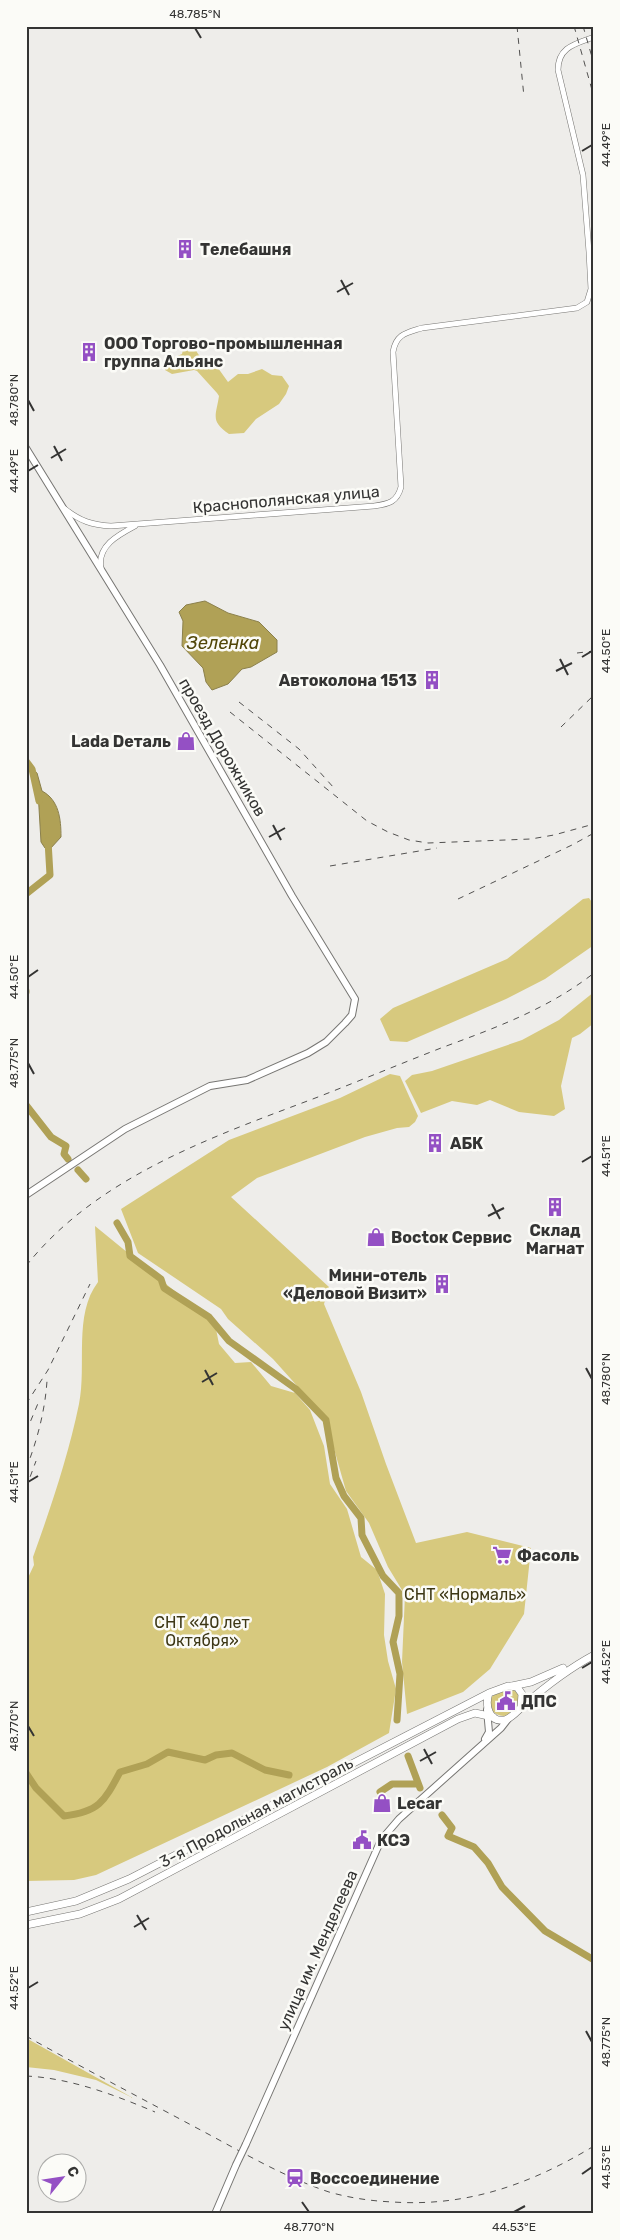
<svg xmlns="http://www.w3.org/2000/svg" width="620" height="2240" viewBox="0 0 620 2240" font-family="Rubik,sans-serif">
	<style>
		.green { fill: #d7c97e }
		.water { fill: #b0a156; stroke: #8b804c }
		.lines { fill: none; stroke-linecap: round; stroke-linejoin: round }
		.river { stroke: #b0a156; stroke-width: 7 }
		.tertiary-casing { stroke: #777673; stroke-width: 6 }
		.secondary-casing { stroke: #777673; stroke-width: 8 }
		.trunk-casing { stroke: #777673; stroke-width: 8 }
		.tertiary { stroke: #fff; stroke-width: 5 }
		.secondary { stroke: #fff; stroke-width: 6 }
		.trunk { stroke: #fff; stroke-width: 7 }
		.rail { stroke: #525150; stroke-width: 1; stroke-dasharray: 6 6; stroke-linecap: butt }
		.secondary-bridge-casing { stroke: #777673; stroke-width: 8; stroke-linecap: butt }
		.secondary-bridge { stroke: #fff; stroke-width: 6 }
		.ticks { fill: none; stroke: #343433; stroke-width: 2 }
		.labels { text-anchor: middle; stroke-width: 5; stroke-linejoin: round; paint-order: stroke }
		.poi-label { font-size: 16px; font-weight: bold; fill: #343433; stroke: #fbfbf7; text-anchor: start }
		.street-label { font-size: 16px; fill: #343433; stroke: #fbfbf7 }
		.park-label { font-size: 16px; fill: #3d3715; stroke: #fbfbf7 }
		.water-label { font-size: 18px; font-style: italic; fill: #514608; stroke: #fbfbf7 }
		.neatline { fill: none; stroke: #343433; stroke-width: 2 }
		.ticks-label { font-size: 12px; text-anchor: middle; fill: #343433 }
	</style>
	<rect width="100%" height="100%" fill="#eeedea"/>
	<path class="green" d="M190,345L193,346C201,358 199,358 213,363L215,367L218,368L228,382L238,374H248L262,369L272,375L282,376L289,386L286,394L279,404L256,419L244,433L229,434C210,421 216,416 219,396L217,393L197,371L194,370L172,374L165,370V365L172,367L170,364L175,357L182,354L184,346Z
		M589,898L594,905V945L545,979L506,999L407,1042L390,1041L380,1019L393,1008L507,959L583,899Z
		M594,992V1023L580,1034L572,1038L561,1086L565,1109L554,1116L519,1112L490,1100L477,1105L452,1101L421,1113L405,1081L412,1075L432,1071L522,1040L559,1020Z
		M390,1074L400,1076L418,1116L415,1122L409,1127L397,1128L365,1137L257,1178L231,1197L329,1287L324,1304L361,1392L386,1464L416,1543L467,1532L531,1548L524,1614L490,1669L463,1692L407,1714L402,1662L405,1595L388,1567L369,1523L346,1491L325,1417L273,1359L228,1319L221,1309L138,1253L121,1209L229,1140L340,1098Z
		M95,1226L215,1324L219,1344L235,1363L251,1362L271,1386L295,1393L310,1410L324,1446L330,1484L347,1509L361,1557L377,1570L385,1594L384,1635L388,1661L396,1689L389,1733L327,1767L96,1875L74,1880L26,1881V1582L34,1565L33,1557C51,1507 68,1457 79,1404C87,1365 73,1315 98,1282Z
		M511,1689L519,1691C519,1694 520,1700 519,1703C514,1718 500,1720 490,1709V1698L499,1691Z
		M26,2038L133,2098L96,2080L54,2070L26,2067Z"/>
	<path class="water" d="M205,601L228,613L259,622L277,640V652L251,667L242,669L228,684L212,690L206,682L203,668L182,646L183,621L179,612L186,605Z
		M32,769L37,773L42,791C59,800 61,819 61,837L50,849L45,848L41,842L38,791Z"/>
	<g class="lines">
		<path class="river" d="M26,761L32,769L39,801
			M26,894L50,875L48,841
			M26,991V992
			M26,1105L51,1137L66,1146L64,1154L68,1159
			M78,1170L86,1179
			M117,1223L128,1242L130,1256L161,1279L164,1288L209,1317L229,1341L296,1389L326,1420L336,1478L344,1496L361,1518L362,1535L383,1576L399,1593V1616L393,1642L400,1674L397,1720
			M408,1756L420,1788
			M26,1773L36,1788L64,1816C99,1812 104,1802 120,1772L147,1764L168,1752L205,1760L216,1755L232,1753L265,1770L289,1775
			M380,1792L392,1784H418
			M442,1815L452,1828L448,1836L474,1847L488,1863L502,1887L545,1931L594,1960"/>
		<g class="tertiary-casing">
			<path id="tertiary" d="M65,509C80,521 92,525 111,526L374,506C389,504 397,502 401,487L393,352C396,334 406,333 422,328L577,308L587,302L591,289L589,252L583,175L558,70C558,47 575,44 594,37
				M101,568C97,546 118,535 135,526"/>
		</g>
		<g class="secondary-casing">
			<path id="secondary" d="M26,448L160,665L292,896L355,999L352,1015L345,1023L326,1042L308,1053L247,1080L210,1086L125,1129L26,1195
				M485,1739L489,1732L487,1710
				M246,2144L381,1840L399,1819L501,1728L508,1719
				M215,2214L236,2165"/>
		</g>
		<g class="trunk-casing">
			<path id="trunk" d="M512,1686L531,1682L563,1668
				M521,1707L522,1694L517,1687L508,1686L489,1693C485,1704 488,1723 505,1720C512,1718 518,1710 524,1705C546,1686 568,1669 594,1655
				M26,1912L76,1901L129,1879L489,1693
				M26,1925L80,1914L119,1899L458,1719L475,1713L493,1717"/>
		</g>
		<use href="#tertiary" class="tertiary"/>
		<use href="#secondary" class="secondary"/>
		<use href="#trunk" class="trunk"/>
		<path class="rail" d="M517,26L524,97
			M574,26L594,97
			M583,26L594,64
			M577,653L594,651
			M239,702L299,749L334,788
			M230,712L367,821L388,832L409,840L428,843L531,839L554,835L594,824
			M561,727L594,695
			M330,866L437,848
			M458,899L572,845L594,833
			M26,1266C97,1176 215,1136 318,1097C359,1081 400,1064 441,1048C495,1028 548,1009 594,973
			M26,1404L48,1370L90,1284
			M26,1432L39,1401
			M26,1469C37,1441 45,1411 47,1381
			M26,1488L36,1461
			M26,2036C81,2067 137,2096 193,2126C237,2149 281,2176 329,2192C350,2198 371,2201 393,2202C467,2207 531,2184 594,2146
			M26,2076C70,2078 115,2095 155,2112"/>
		<g class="secondary-bridge-casing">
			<path id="secondary-bridge" d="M236,2165L246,2144"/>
		</g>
		<use href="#secondary-bridge" class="secondary-bridge"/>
	</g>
	<path class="ticks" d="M195,28L201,38M582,151L592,145M341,280L349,295M337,292L353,283M28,400L34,411M54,446L62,461M51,458L66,449M28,471L38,465M582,657L592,651M560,659L568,675M556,671L572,663M273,825L281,840M269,837L285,828M28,977L38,970M28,1063L34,1074M582,1162L592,1156M492,1204L500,1219M488,1216L504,1208M586,1368L592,1379M205,1370L213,1385M202,1382L217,1373M28,1482L38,1476M582,1668L592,1662M28,1726L34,1736M424,1749L432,1764M420,1761L436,1752M137,1915L146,1930M134,1927L149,1918M28,1988L38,1982M586,2031L592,2042M582,2174L592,2167M302,2202L309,2212M514,2212L525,2206"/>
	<defs>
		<g id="building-bare" transform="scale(1.5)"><path d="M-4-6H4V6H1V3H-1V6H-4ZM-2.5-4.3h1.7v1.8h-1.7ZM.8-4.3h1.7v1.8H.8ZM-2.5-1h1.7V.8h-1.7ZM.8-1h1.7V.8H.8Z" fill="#9450c4" stroke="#fbfbf7" stroke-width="2.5" paint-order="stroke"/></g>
		<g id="shop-bare" transform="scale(1.5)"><path d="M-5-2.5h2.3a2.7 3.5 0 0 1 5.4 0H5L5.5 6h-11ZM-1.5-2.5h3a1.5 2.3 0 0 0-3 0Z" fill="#9450c4" stroke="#fbfbf7" stroke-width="2.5" paint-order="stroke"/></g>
		<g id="supermarket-bare" transform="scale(1.5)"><path d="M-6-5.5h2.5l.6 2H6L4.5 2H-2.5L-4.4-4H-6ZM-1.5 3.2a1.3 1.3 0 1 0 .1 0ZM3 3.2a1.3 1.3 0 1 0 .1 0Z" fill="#9450c4" stroke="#fbfbf7" stroke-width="2.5" paint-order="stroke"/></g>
		<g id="civic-bare" transform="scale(1.5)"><path d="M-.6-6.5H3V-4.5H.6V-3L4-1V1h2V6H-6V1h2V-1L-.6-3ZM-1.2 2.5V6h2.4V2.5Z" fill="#9450c4" stroke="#fbfbf7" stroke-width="2.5" paint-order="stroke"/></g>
		<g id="station-bare" transform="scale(1.5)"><path d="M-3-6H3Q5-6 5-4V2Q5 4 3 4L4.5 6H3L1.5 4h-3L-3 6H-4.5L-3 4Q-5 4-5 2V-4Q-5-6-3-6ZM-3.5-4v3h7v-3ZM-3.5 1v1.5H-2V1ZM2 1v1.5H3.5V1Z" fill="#9450c4" stroke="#fbfbf7" stroke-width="2.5" paint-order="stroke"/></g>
	</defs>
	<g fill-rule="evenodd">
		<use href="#building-bare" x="185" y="249"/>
		<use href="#building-bare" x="89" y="352"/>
		<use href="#building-bare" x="432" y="680"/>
		<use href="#shop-bare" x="186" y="741"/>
		<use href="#building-bare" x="435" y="1143"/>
		<use href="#building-bare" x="555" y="1207"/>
		<use href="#shop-bare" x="376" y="1237"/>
		<use href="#building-bare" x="442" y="1284"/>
		<use href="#supermarket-bare" x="502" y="1555"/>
		<use href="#civic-bare" x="506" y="1701"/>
		<use href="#shop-bare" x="382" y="1803"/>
		<use href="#civic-bare" x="362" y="1840"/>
		<use href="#station-bare" x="295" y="2178"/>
	</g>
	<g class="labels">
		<g class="poi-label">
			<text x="200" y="255">Телебашня</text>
			<text x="104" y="349">ООО Торгово-промышленная<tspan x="104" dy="18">группа Альянс</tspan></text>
			<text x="417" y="686" text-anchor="end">Автоколона 1513</text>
			<text x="171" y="747" text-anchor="end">Lada Dеталь</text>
			<text x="450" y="1149">АБК</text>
			<text x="555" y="1236" text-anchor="middle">Склад<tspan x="555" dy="18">Магнат</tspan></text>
			<text x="391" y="1243">Восtок Сервис</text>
			<text x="427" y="1281" text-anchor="end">Мини-отель<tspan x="427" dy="18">«Деловой Визит»</tspan></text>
			<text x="517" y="1561">Фасоль</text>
			<text x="521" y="1707">ДПС</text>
			<text x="397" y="1809">Lecar</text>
			<text x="377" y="1846">КСЭ</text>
			<text x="310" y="2184">Воссоединение</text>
		</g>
		<g class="street-label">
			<text transform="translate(286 499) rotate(-5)" y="6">Краснополянская улица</text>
			<text transform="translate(223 747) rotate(60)" y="6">проезд Дорожников</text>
			<text transform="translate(256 1812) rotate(-28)" y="6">3-я Продольная магистраль</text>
			<text transform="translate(317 1950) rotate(-66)" y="6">улица им. Менделеева</text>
		</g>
		<g class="park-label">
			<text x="465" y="1600">СНТ «Нормаль»</text>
			<text x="202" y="1628">СНТ «40 лет<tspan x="202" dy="18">Октября»</tspan></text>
		</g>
		<g class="water-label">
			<text x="223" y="649">Зеленка</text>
		</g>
	</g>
	<rect width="620" height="2240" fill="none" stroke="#fbfbf7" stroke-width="55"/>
	<g transform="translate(62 2178) rotate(60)"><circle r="24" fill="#fbfbf7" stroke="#ababa9"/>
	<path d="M0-4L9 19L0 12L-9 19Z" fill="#9450c4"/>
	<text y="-8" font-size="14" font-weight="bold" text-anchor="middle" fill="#343433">С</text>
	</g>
	<rect x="28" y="28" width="564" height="2184" class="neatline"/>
	<g class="ticks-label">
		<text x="195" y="18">48.785°N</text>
		<text transform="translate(606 145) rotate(-90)" y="4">44.49°E</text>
		<text transform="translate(14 400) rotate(-90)" y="4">48.780°N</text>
		<text transform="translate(14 471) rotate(-90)" y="4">44.49°E</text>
		<text transform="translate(606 651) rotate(-90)" y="4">44.50°E</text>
		<text transform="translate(14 977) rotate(-90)" y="4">44.50°E</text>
		<text transform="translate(14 1063) rotate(-90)" y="4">48.775°N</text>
		<text transform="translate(606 1156) rotate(-90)" y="4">44.51°E</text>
		<text transform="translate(606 1379) rotate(-90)" y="4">48.780°N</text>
		<text transform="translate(14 1482) rotate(-90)" y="4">44.51°E</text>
		<text transform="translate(606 1662) rotate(-90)" y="4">44.52°E</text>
		<text transform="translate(14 1726) rotate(-90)" y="4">48.770°N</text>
		<text transform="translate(14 1988) rotate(-90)" y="4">44.52°E</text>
		<text transform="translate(606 2042) rotate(-90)" y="4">48.775°N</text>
		<text transform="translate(606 2167) rotate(-90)" y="4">44.53°E</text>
		<text x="309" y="2231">48.770°N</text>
		<text x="514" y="2231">44.53°E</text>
	</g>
</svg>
